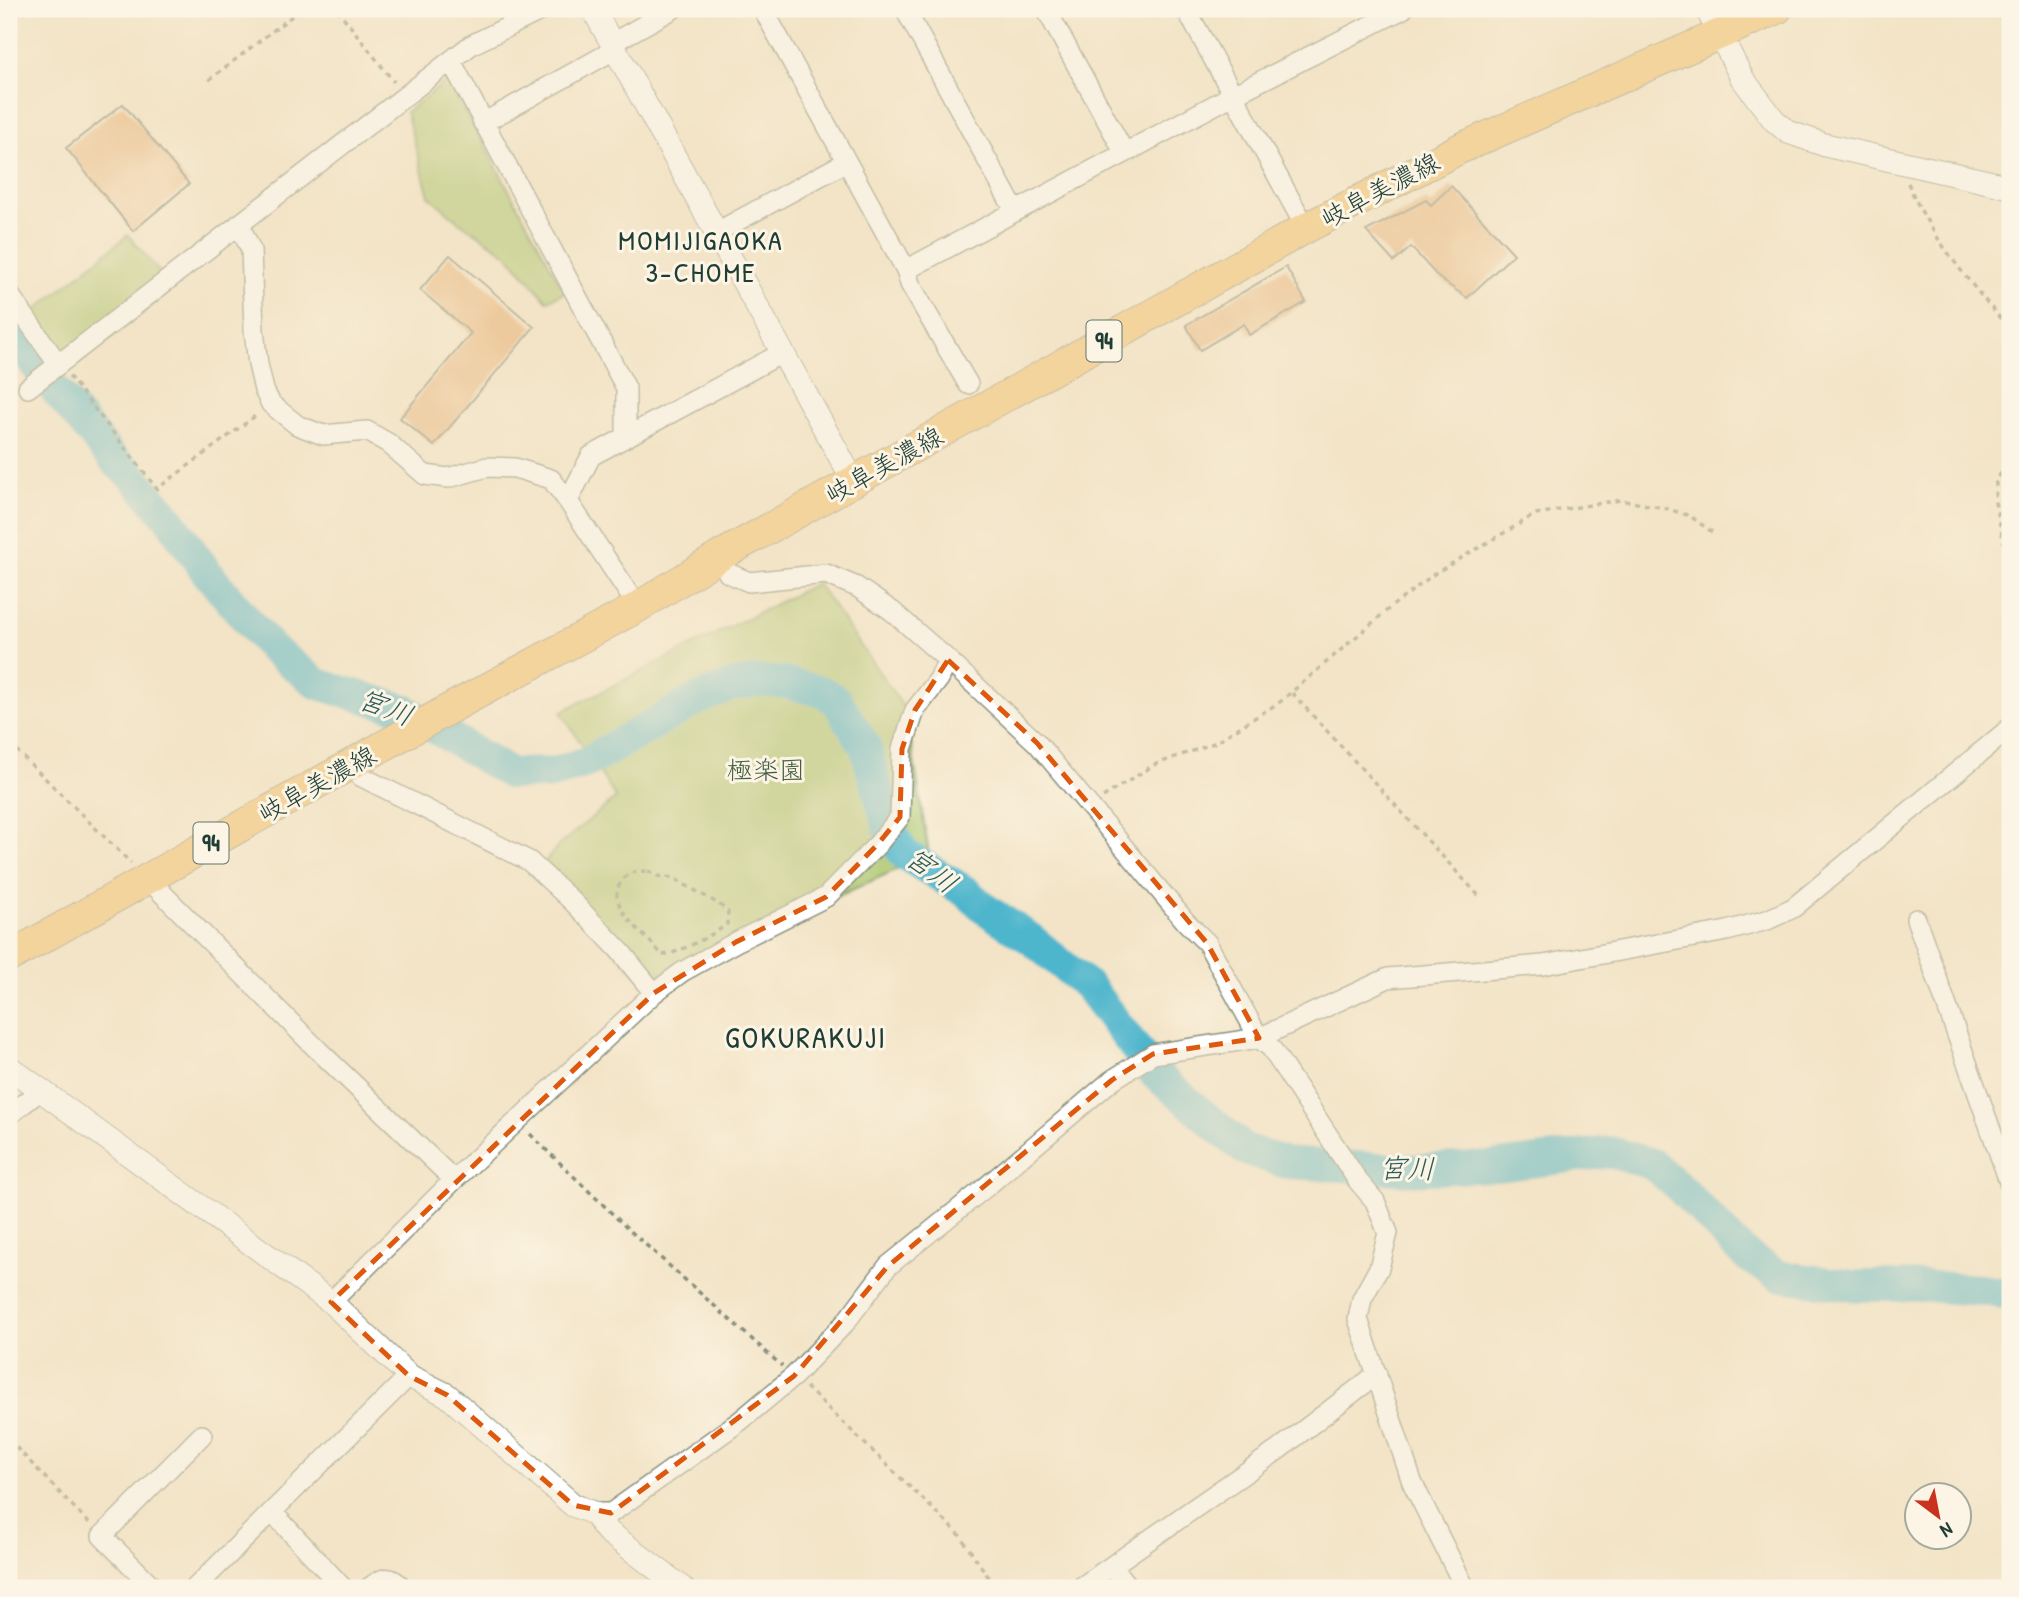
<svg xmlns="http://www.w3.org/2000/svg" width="2019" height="1597" viewBox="0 0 2019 1597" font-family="'Patrick Hand','Klee One',sans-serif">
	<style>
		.green { fill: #a9c66d; stroke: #648250; stroke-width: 2 }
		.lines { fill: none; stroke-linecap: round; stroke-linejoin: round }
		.river { stroke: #4db5cc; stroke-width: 32 }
		.building { fill: #e7ac6d }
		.minor-casing { stroke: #89907e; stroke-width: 22 }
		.tertiary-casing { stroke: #89907e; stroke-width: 25 }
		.primary-casing { stroke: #89907e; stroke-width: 32 }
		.path { stroke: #89907e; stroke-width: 3.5; stroke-dasharray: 5 5; stroke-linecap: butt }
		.minor { stroke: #fff; stroke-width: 19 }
		.tertiary { stroke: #fff; stroke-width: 23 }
		.primary { stroke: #f7c06c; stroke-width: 30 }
		.marked { fill: none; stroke: #de580e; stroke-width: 5; stroke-dasharray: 14 9; stroke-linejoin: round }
		.labels { text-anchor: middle; stroke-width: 6; stroke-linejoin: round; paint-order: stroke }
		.shield { fill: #fcf5e5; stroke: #617469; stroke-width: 2 }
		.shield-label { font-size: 24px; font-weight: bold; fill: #1f3d34 }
		.street-label { font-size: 26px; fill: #1f3d34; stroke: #fcf5e5 }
		.park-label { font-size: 26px; fill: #425f42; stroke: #fcf5e5 }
		.neighbourhood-label { font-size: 28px; letter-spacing: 2px; fill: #1f3d34; stroke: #fcf5e5 }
		.water-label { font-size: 28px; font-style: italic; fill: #2a5b5a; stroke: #fcf5e5 }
		.quarter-label { font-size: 30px; letter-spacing: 2px; fill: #1f3d34; stroke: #fcf5e5 }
	</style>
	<rect width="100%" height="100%" fill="#fcf5e5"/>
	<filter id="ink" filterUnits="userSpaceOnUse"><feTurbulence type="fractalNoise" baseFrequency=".0143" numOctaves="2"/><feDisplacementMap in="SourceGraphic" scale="14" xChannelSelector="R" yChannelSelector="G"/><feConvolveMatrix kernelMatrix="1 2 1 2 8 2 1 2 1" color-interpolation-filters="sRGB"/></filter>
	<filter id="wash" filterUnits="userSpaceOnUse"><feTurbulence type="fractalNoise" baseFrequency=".00686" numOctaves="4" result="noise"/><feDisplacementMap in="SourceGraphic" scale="28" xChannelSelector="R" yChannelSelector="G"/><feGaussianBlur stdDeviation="1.57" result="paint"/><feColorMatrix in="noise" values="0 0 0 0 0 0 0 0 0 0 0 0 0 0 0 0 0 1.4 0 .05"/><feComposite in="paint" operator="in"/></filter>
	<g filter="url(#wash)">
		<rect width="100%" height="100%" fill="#f3e4c7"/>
		<path class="green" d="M447,81L486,148L565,292L547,301L507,254L459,222L429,196L406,112Z
			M128,235L173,288L66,373L26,318Z
			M817,583L906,711L929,855L736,942L654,993L538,870L560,844L616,798L561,712Z"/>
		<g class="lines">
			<path class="river" d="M9,330L46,379L115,461L131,475L168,517L207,573L272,649L318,684L403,709L511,774L544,773L547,775L587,762L694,701L730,686L758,681L786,683L823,692L837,701L865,746L889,829L904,854L966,892L988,911L1031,939L1088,986L1155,1074L1244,1149L1286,1163L1411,1170L1498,1166L1610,1152L1652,1164L1682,1190L1745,1255L1779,1276L1855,1286H1921L1981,1290L2010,1294"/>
		</g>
		<g id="blocks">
			<path class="building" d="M123,104L189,184L133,231L66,148Z
				M1451,186L1514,254L1467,298L1439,278L1411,247L1394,262L1366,231L1426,200L1431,205Z
				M450,255L534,327L434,446L400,418L471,333L420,290Z
				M1286,267L1306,302L1249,335L1244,324L1200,350L1186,325Z"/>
		</g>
	</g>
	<g filter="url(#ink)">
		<use href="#blocks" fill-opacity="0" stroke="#89907e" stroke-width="2"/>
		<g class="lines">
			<g class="minor-casing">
				<path id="minor" d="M763,9L906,270L910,284L968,384
					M905,9L1015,211
					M1046,9L1124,152
					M1186,9L1306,228
					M612,43L673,9
					M451,61L626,388V435
					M483,123L616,49
					M239,224L251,250L254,330L258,364L264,390L271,404L297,425L323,435L367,431L388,443L425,475L448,478L487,467L515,468L551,479L568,501L638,607
					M717,232L846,162
					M906,270L1233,95L1403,9
					M9,294L58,364
					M28,388L471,45L544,9
					M568,501L591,456L782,353
					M720,556L728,573L749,582L826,574L857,587L892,611L948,660L1037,743L1186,922L1207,943L1259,1038L1271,1048L1358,1181L1375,1201L1388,1233L1379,1268L1362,1299L1358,1319L1412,1482L1465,1588
					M348,766L362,777L529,861L572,901L621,952L654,993
					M148,879L318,1050L454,1180
					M1916,919L2010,1184
					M9,1115L41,1090
					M331,1302L454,1180L654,993L682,972L736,942L826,897L878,844L900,817L902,749L915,710L939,679L948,660
					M272,1512L343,1588
					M593,1513H611L740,1421L794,1376L845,1323L888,1266L986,1187L1112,1080L1153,1054L1259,1038L1388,978L1543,965L1727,931L1767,920L1793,908L2010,728
					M1112,1566L1130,1588
					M154,1588L102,1536L202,1435
					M195,1588L409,1376
					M369,1588C382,1577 390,1574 403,1588
					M1080,1588L1278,1450L1377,1374"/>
			</g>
			<g class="tertiary-casing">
				<path id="tertiary" d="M593,9L854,482
					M1707,9L1742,78L1774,120L1788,132L1825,145L2010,187
					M9,1067L331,1302L409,1376L447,1395L573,1505L593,1513L607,1531L682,1588"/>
			</g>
			<g class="primary-casing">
				<path id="primary" d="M9,957L449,709L638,607L720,556L1306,228L1459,149L1777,9"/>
			</g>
			<path class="path" d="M337,9L394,82
				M209,80L301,9
				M1908,183C1930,237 1973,286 2010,330
				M69,376L157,489L258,414
				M2010,455L1996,482L1995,502L2010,570
				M1292,693L1479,896
				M9,743L131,863
				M1103,797L1154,765L1214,743L1280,702L1391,607L1434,574L1536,514L1620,500L1665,508L1690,516L1712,532
				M648,871L657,876L673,878L719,904L728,912L727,924C719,932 673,956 662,955C650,938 605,907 620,884C627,872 635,871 648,871Z
				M530,1134L627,1228L782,1366
				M806,1387L959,1534L996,1588
				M9,1440L91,1525"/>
			<use href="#minor" class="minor"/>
			<use href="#tertiary" class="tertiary"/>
			<use href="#primary" class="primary"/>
		</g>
	</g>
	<path d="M0 0H2019V1597H0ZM948,660L1037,743L1207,943L1259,1038L1153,1054L1112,1080L888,1266L794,1376L611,1513L573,1505L447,1395L409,1376L331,1302L654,993L736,942L826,897L878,844L900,817L902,749L915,710Z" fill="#f3e4c7" fill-opacity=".55" fill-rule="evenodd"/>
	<path class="marked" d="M948,660L1037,743L1207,943L1259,1038L1153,1054L1112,1080L888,1266L794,1376L611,1513L573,1505L447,1395L409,1376L331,1302L654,993L736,942L826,897L878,844L900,817L902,749L915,710Z"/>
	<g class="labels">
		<g class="shield">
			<rect x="1086.5" y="320.5" width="35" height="41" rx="5"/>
			<rect x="193.5" y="822.5" width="35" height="41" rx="5"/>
		</g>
		<g class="shield-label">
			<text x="1104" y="349">94</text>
			<text x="211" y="851">94</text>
		</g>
		<g class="street-label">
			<text transform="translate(1380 190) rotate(-28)" y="9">岐阜美濃線</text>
			<text transform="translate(884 465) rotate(-29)" y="9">岐阜美濃線</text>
			<text transform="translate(317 784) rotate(-29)" y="9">岐阜美濃線</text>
		</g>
		<g class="park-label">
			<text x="766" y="779">極楽園</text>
		</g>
		<g class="neighbourhood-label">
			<text x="701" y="250">MOMIJIGAOKA<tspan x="701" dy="32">3-CHOME</tspan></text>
		</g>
		<g class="water-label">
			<text transform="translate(386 707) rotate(21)" y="10">宮川</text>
			<text transform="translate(932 870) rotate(37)" y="10">宮川</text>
			<text transform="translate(1407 1168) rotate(1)" y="10">宮川</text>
		</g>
		<g class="quarter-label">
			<text x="806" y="1048">GOKURAKUJI</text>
		</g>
	</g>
	<rect width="2019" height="1597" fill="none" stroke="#fcf5e5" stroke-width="35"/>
	<g transform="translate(1938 1516) rotate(148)"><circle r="33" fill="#fcf5e5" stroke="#a4ab9e" stroke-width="2"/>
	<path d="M0-5L12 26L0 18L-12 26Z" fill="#c8321e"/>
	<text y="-10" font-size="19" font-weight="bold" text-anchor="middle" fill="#1f3d34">N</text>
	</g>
</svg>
